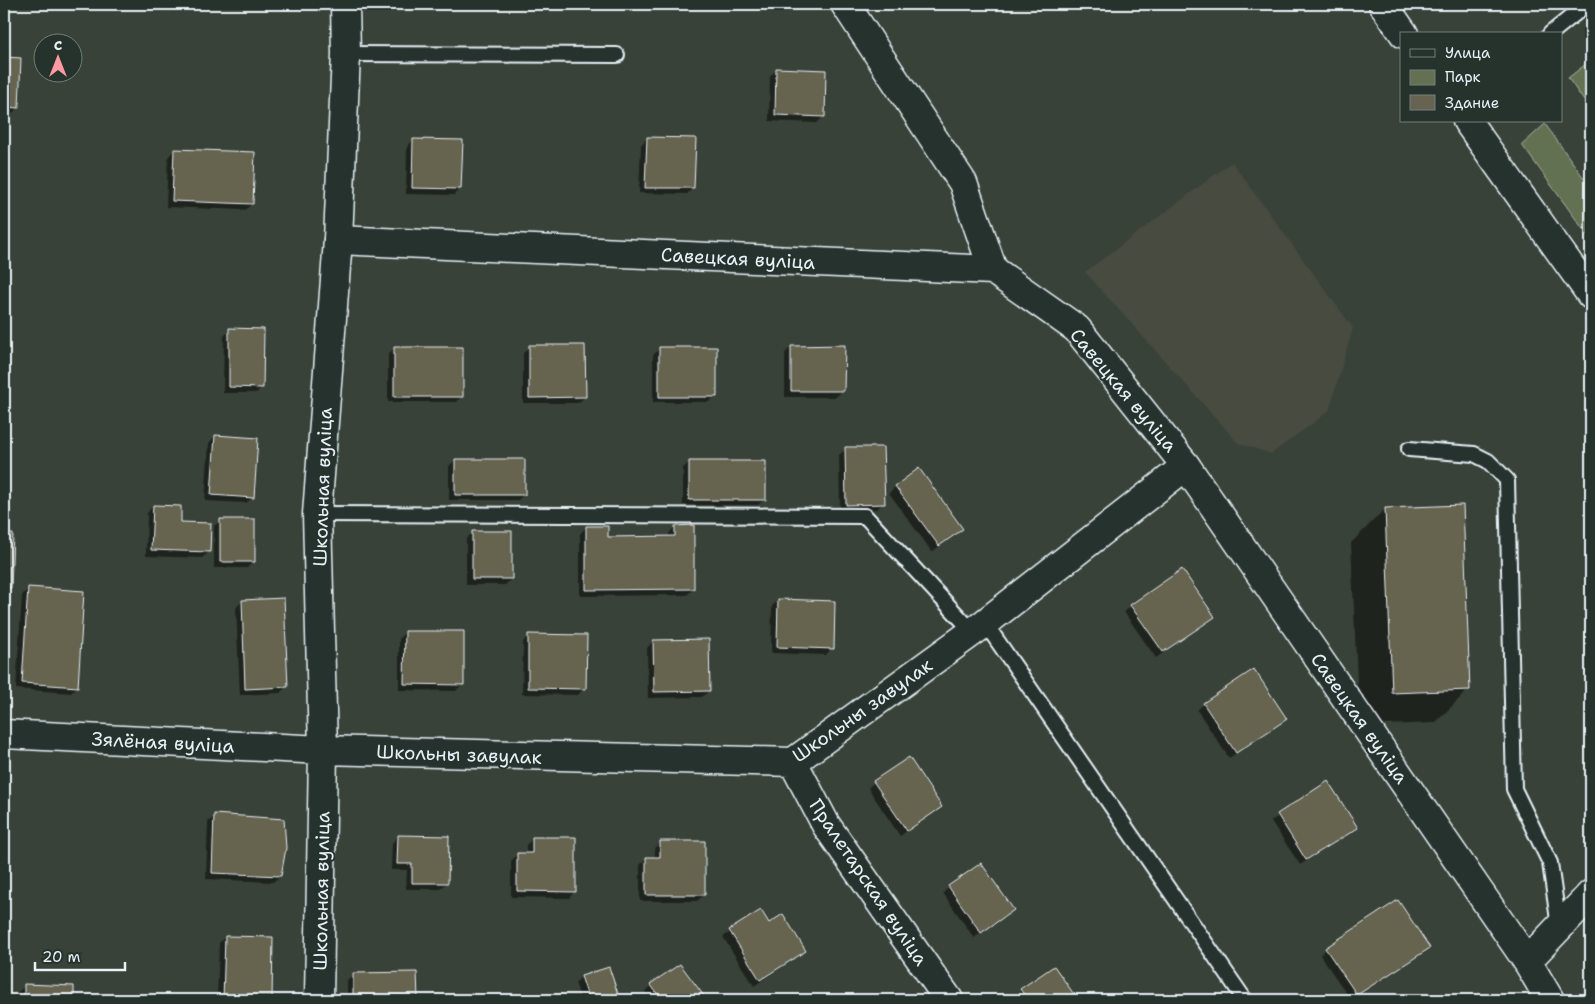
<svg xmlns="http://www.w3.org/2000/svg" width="1595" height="1004" viewBox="0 0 1595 1004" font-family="'Shantell Sans',sans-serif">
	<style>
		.built { fill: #464c3f }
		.green { fill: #637152; stroke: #a6b1a5 }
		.shadow { fill: #0007 }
		.building { fill: #666450; stroke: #e8f1f8 }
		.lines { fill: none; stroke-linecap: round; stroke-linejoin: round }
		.service-casing { stroke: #e8f1f8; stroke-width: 18 }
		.minor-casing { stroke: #e8f1f8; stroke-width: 31 }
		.tertiary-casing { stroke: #e8f1f8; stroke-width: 31 }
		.secondary-casing { stroke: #e8f1f8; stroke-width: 31 }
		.service { stroke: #26332d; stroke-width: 14 }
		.minor { stroke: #26332d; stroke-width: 28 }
		.tertiary { stroke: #26332d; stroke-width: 28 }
		.secondary { stroke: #26332d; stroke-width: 28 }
		.labels { text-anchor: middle; stroke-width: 4; stroke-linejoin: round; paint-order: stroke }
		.street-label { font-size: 19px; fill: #e8f1f8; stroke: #26332d }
	</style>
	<rect width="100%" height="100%" fill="#394238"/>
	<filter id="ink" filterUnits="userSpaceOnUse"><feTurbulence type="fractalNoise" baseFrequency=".02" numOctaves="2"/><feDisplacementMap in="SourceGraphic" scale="10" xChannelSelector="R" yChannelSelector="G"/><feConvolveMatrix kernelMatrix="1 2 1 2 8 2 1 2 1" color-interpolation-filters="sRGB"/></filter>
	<g filter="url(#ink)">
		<path class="built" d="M1232,162L1353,328L1329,411L1271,454L1238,443L1085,272Z"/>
		<path class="green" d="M1591,60V111L1568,78Z
			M1545,124L1591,188V240L1522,145Z"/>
		<path class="shadow" d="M410,4H465L461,8L410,7Z
			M4,59H20L18,107L12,114L4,113Z
			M777,69L823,117L817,123L769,121L770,76Z
			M647,138L693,188L687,194L639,193L641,145Z
			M413,140L460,188L454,195L406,194L407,147Z
			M174,150L252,204L245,210L166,207L168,157Z
			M230,330L262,387L256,393H223L224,336Z
			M529,347L585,397L578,403H523V353Z
			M791,347L842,391L836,397H785V353Z
			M395,348L462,396L456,402H388V354Z
			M659,349L716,396L709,402H653V355Z
			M215,436L253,497L246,503L205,501L209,443Z
			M846,449L883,503L877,509L840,510L839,455Z
			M455,460L524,494L518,500H449V466Z
			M690,462L765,499L758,505H683V468Z
			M895,487L962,529L932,552L889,493Z
			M153,506L179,523L209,552L202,558L146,556L147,513Z
			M1385,509L1469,689L1435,723L1359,726L1351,543Z
			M221,520L254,561L247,568H214V526Z
			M586,527L607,538H669V533L675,527L693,589L687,595L580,596V534Z
			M472,533L511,579L505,585H466V539Z
			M4,536H11L10,588L4,594Z
			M29,589L77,687L71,693L16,689L22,595Z
			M779,600L832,648L826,655L771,653L772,606Z
			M242,601L287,686L280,693L240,695L236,608Z
			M1131,606L1213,616L1156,658L1124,612Z
			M405,632L462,684L456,691L399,690V639Z
			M529,635L584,688L578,695L522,694L523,642Z
			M653,641L709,691L702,697L648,698L647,648Z
			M1204,704L1286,719L1229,758L1197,710Z
			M874,782L940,807L900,836L868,788Z
			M1328,783L1356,828L1300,865L1271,821Z
			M215,816L280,876L273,882L206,879L208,822Z
			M398,836L447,883L440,889H406L407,870H391L392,843Z
			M533,838L575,891L569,898L511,897V861L518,854H526V845Z
			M661,842L704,895L697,901H640V865L646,858H655V848Z
			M949,887L1012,910L974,938L943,893Z
			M760,912L768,924L805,951L754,986L723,937Z
			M225,937L272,938L270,1000H217L219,943Z
			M1428,947L1351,1000L1320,955L1326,949Z
			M680,965L705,1000H651L645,991Z
			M608,968L619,1000H581L575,983L582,977Z
			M1054,968L1076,1000H1017L1015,997L1021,990Z
			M416,973V1000H347V980L353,974Z
			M25,986L73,987V1000H18V992Z"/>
		<path class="building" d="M4,57L21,58L19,108L4,107Z
			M776,68L826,70L825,117L775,115Z
			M647,137L696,138L694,188H645Z
			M413,139L463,140L461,189L412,188Z
			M174,149L255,152L253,204L172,201Z
			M229,328L264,329L263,388L229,387Z
			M529,345H585L586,397L529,398Z
			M845,345L844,391H791V346Z
			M394,347H463V397H394Z
			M659,347H717V397H659Z
			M215,435L258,438L254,498L211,495Z
			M845,447H883L885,504L846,505Z
			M455,459H525V495H455Z
			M689,461H766V500H689Z
			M919,468L963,529L939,546L895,486Z
			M153,505L181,506V522L211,523L210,552L151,550Z
			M1463,505L1470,690L1392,693L1385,508Z
			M220,519H255V562H220Z
			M694,525V589L586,590V526H608V537L675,536V526Z
			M472,531H512V579H472Z
			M4,534H13L11,588H4Z
			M1182,569L1215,617L1163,652L1130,605Z
			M28,587L84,591L78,687L22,683Z
			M284,598L288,687L245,689L242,600Z
			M778,599L835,601L834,649L777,647Z
			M405,631H464V685L404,684Z
			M528,634L587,635L586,689L528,688Z
			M709,639L710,691L654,692L653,640Z
			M1254,669L1287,719L1236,753L1203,703Z
			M909,757L942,807L907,831L873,781Z
			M1328,781L1358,828L1306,860L1277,814Z
			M214,814L284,819L286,848L281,876L212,873Z
			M398,835L449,836L448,883H412V864H397Z
			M532,837H576V892L517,891V853H532Z
			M660,841H705V895H646V857H660Z
			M981,863L1014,910L981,933L948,886Z
			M1398,900L1430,948L1357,995L1325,948Z
			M761,910L769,923L783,914L806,951L760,980L729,930Z
			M225,936L273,937L272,1000H223Z
			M680,964L707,1000H662L650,984Z
			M1054,966L1078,1000H1028L1020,989Z
			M609,967L620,1000H589L581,976Z
			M417,972L418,1000H353V973Z
			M24,984L74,986V1000H24Z"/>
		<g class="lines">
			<g class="service-casing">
				<path id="service" d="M1550,34L1587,4
					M346,54L617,55
					M1409,449L1474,454L1488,461L1507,480L1514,789L1550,863L1559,927
					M317,514L865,516L973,632
					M985,623L1245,1000"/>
			</g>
			<g class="minor-casing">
				<path id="minor" d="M845,4L963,183L993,270
					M4,734L323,750L793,762L985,623L1186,466
					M793,762L826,825L949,1000
					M1527,961L1591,894
					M319,1000L323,750L317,514L338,240L346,54L345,4"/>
			</g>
			<g class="tertiary-casing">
				<path id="tertiary" d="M338,240L993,270L1077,329L1186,466L1527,961L1550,1000"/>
			</g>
			<g class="secondary-casing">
				<path id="secondary" d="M1383,4L1404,34
					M1467,121L1591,295"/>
			</g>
			<use href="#service" class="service"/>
			<use href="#minor" class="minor"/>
			<use href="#tertiary" class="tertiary"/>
			<use href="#secondary" class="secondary"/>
		</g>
	</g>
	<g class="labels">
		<g class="street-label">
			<text transform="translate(738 258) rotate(3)" y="7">Савецкая вуліца</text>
			<text transform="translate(1124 390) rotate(50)" y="7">Савецкая вуліца</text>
			<text transform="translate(322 487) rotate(-88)" y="7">Школьная вуліца</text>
			<text transform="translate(862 710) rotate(-35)" y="7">Школьны завулак</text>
			<text transform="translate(1360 718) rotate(55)" y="7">Савецкая вуліца</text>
			<text transform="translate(163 742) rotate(3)" y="7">Зялёная вуліца</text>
			<text transform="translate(459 754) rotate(2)" y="7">Школьны завулак</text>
			<text transform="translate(869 882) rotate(56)" y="7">Пралетарская вуліца</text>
			<text transform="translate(321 891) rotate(-89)" y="7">Школьная вуліца</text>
		</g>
	</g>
	<rect width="1595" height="1004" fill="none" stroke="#26332d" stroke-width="20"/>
	<rect x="10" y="10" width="1575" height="984" fill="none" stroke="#e8f1f8" stroke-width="2" filter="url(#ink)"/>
	<rect x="1400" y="32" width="162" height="90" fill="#26332d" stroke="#747f7e"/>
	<rect x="1410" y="49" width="25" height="8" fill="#26332d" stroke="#747f7e"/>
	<text x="1445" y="58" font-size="15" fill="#e8f1f8">Улица</text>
	<rect x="1410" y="70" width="25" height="15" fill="#637152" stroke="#747f7e"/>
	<text x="1445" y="82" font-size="15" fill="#e8f1f8">Парк</text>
	<rect x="1410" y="95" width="25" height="15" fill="#666450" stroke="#747f7e"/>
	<text x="1445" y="108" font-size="15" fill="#e8f1f8">Здание</text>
	<g transform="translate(58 58)"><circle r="24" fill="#26332d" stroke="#747f7e"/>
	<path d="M0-4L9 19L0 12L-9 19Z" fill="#ff9aa2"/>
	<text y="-8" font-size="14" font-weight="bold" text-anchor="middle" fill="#e8f1f8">С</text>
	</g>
	<path d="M35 962v8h90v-8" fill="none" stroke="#e8f1f8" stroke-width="2.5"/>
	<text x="42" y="962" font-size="15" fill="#e8f1f8" stroke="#26332d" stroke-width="4" paint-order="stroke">20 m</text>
</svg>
